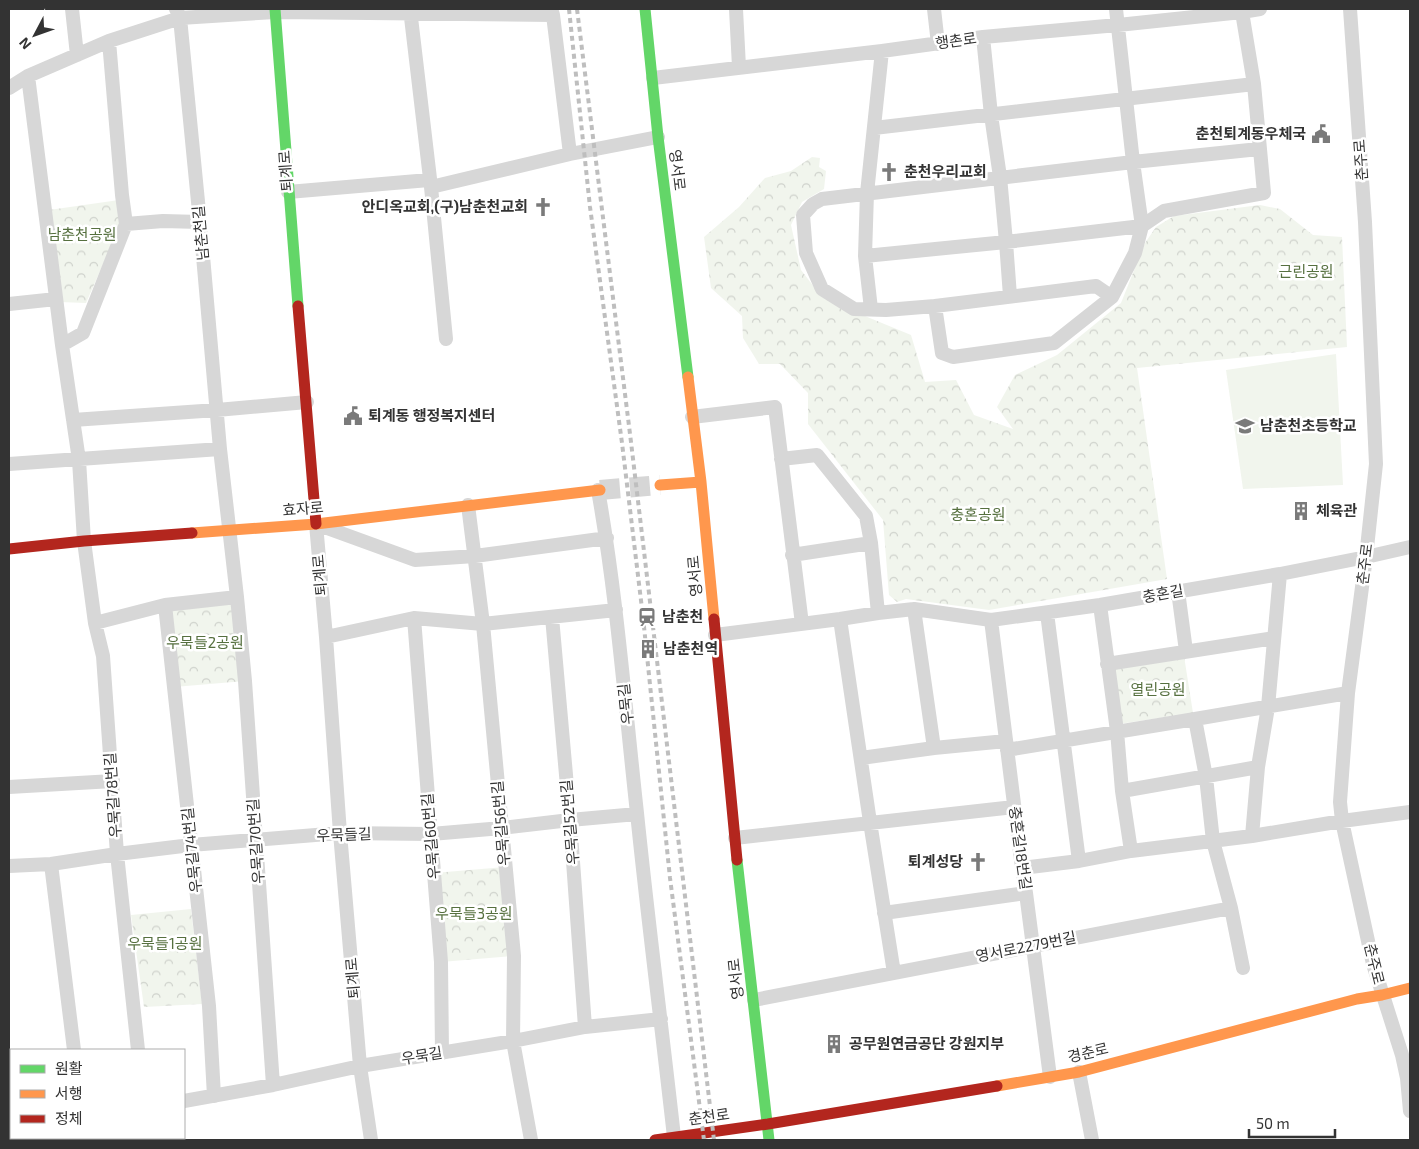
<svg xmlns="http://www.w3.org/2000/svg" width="1419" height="1149" viewBox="0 0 1419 1149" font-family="'Exo 2','Noto Sans KR',sans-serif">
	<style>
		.grass { fill: #f1f5ed }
		.park { fill: url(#park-crowns) }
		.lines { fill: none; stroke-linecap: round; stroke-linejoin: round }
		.secondary-tunnel { stroke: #d6d6d6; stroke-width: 20; stroke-dasharray: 20 10; stroke-linecap: butt }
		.street { stroke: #d7d7d7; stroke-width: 14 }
		.fast { stroke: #63d668; stroke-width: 11 }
		.slow { stroke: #ff974d; stroke-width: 11 }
		.jam { stroke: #b3261e; stroke-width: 11 }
		.rail { stroke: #bebebe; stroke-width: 4; stroke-dasharray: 5 4; stroke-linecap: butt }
		.labels { text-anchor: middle; stroke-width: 5; stroke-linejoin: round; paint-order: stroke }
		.street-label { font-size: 15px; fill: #333; stroke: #fff }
		.poi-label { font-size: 15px; font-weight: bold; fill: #333; stroke: #fff; text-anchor: start }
		.park-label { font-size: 15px; fill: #56703f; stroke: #fff }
	</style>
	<defs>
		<pattern id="park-crowns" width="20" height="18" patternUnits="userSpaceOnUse" patternTransform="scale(1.25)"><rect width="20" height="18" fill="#f1f5ed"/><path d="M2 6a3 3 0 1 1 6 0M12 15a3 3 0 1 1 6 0" fill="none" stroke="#cfd2cc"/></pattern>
	</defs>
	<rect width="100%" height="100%" fill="#fff"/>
	<path class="grass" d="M1336,354L1343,485L1243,489L1226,370Z"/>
	<path class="park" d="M812,157L820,158L819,167L826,171L824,189L802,202L791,225L801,270L818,292L848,309L911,335L925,382L956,380L974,415L1013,429L997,407L1015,375L1057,355L1121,303L1145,243L1156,227L1174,216L1260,205L1280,209L1313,235L1342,237L1347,347L1137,368L1167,579L989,610L906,599L897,602L889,595L883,520L808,424V393L780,364H759L743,338L742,316L711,288L704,237L739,207L765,178L791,171Z
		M119,200L122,221L86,303L60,302L49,210Z
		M237,597L245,681L174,687L165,605Z
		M1184,656L1193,713L1119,724L1110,669Z
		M505,867L514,956L441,962L434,873Z
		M191,909L202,1004L144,1007L131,915Z"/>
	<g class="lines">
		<path class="secondary-tunnel" d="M600,490L660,485"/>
		<path class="street" d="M72,9L77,55
			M176,9L180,18L200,222L220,449L237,597L245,681L273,1085
			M410,9L431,187L446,339
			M551,9L553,15L570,154
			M736,9L739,67
			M934,9L938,44
			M1116,9L1133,162L1142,226
			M1350,9L1365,222L1376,464L1366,557L1348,693L1340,802L1342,821L1373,964L1402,1055L1407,1078L1410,1111
			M983,37L991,115L1000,177L1006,242L1010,296
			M28,76L62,345L79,460L84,541L95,623L103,656L117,854L138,1050
			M653,78L882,51L983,37L1118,25L1242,12L1260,9
			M9,88L28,76L109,41L180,18L275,12L553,15
			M874,128L1254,84
			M431,187L570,154L658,137
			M288,192L429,180
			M126,224L163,221L200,222
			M865,256L1006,242L1142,226
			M1112,297L1096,286L935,306L886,310L854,309L822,289L806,253L803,215L813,204L822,199L1133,162L1259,149
			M9,304L56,299
			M935,306L942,353L953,357L1054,343L1112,297L1135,253L1142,226L1164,211L1264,193L1254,84L1242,12
			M871,309L865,256L867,193L882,51
			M62,345L83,333L126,224L122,195L109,41
			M692,417L775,407L802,624
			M73,420L217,410L307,402
			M781,459L817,455L866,516L871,543L878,613
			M9,464L220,449
			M598,490C617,597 625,705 637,813C648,921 662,1029 674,1137
			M468,505L483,624L514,956L513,1041L531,1140
			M792,555L871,543
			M1178,591L1186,651
			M165,605L209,1006L214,1096
			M1100,605L1117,731L1122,791L1131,851
			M914,609L934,748
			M1047,613L1079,861
			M552,617L570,820L585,1027
			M414,618L441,962L442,1053
			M840,619L870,822L894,973
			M991,620L1022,868L1026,893L1050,1077
			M95,623L165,605L237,597
			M715,635L840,619L878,613L914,609L991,620L1100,605L1280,574L1366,557L1410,547
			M326,637L414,618L483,624L616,610
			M1107,664L1274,638
			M1195,719L1206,777L1213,841L1231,908L1243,968
			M1007,750L1195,719L1348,693
			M861,758L934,748L1006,741
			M9,787L113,781
			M1122,791L1258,767
			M1252,836L1258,767L1268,707L1280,574
			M735,838L1014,807
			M51,864L74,1050
			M9,866L51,864L117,854L191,845L340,833L431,834L502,828L570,820L637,814
			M1022,868L1079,861L1131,851L1252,836L1342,821L1410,812
			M884,913L1026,893
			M754,1000L1231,908
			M1079,1072L1092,1140
			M184,1101L273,1085L360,1066L513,1041L585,1027L661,1019
			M9,1119L12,1140
			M371,1140L360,1066L340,833L326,637L316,524L415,560L475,556L607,538"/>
		<path class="fast" d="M275,9L298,306
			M645,9L658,137L688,377
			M737,860L769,1140"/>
		<path class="slow" d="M688,377L701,482L714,619
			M660,485L701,482
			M192,533L316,524L600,490
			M997,1086L1079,1072L1357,999L1382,995L1410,988"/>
		<path class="jam" d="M298,306L316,524
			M9,549L84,541L192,533
			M714,619L737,860
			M655,1140L768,1124L997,1086"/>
		<path class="rail" d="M569,9L590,207L622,443L643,617L670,878L704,1140
			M577,9L631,442L714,1140"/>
	</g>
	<defs>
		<g id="civic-bare" transform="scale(1.5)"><path d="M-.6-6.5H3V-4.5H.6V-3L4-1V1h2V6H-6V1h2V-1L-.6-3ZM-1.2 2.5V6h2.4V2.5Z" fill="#7a7a7a" stroke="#fff" stroke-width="2.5" paint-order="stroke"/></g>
		<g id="church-bare" transform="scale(1.5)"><path d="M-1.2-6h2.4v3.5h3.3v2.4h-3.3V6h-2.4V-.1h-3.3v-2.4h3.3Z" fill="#7a7a7a" stroke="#fff" stroke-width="2.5" paint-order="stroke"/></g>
		<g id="school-bare" transform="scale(1.5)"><path d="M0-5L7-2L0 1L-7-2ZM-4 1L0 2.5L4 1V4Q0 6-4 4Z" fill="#7a7a7a" stroke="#fff" stroke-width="2.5" paint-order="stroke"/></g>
		<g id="building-bare" transform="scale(1.5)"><path d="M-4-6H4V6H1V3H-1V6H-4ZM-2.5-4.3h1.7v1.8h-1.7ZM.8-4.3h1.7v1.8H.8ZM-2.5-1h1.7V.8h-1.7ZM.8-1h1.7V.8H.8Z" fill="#7a7a7a" stroke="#fff" stroke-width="2.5" paint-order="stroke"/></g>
		<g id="station-bare" transform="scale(1.5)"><path d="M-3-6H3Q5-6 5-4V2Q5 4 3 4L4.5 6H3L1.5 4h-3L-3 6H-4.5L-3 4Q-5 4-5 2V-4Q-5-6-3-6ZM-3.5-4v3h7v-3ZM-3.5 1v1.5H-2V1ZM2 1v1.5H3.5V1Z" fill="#7a7a7a" stroke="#fff" stroke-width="2.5" paint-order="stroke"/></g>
	</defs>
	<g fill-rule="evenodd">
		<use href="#civic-bare" x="1321" y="134"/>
		<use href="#church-bare" x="889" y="172"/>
		<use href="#church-bare" x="543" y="207"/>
		<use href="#civic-bare" x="353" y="416"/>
		<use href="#school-bare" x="1245" y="426"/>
		<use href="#building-bare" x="1301" y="511"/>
		<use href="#station-bare" x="647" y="617"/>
		<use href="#building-bare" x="648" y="649"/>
		<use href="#church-bare" x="978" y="862"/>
		<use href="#building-bare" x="834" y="1044"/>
	</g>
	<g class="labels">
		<g class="street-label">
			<text transform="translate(956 41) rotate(-8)" y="5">행촌로</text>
			<text transform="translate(1361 160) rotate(-94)" y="5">춘주로</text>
			<text transform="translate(677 170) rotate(83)" y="5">영서로</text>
			<text transform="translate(286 171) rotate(-94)" y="5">퇴계로</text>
			<text transform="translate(201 233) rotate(-95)" y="5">남춘천길</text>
			<text transform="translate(303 509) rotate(-5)" y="5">효자로</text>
			<text transform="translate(1365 564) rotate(-83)" y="5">춘주로</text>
			<text transform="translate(320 575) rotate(-95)" y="5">퇴계로</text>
			<text transform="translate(695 576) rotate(-95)" y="5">영서로</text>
			<text transform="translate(1163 594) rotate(-10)" y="5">충혼길</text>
			<text transform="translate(626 704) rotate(-96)" y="5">우묵길</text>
			<text transform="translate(113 795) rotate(-94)" y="5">우묵길78번길</text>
			<text transform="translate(570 822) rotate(-95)" y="5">우묵길52번길</text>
			<text transform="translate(501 823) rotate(-95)" y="5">우묵길56번길</text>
			<text transform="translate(344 835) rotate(-2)" y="5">우묵들길</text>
			<text transform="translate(431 836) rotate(-95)" y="5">우묵길60번길</text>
			<text transform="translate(256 841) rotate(-94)" y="5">우묵길70번길</text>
			<text transform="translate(1020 848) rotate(82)" y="5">충혼길18번길</text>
			<text transform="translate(192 850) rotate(-96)" y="5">우묵길74번길</text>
			<text transform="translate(1026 947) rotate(-11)" y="5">영서로2279번길</text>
			<text transform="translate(1374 964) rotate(76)" y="5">춘주로</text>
			<text transform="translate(353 978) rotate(-95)" y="5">퇴계로</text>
			<text transform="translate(736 979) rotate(-96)" y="5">영서로</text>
			<text transform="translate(1088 1053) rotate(-13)" y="5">경춘로</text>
			<text transform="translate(422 1056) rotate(-9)" y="5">우묵길</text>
			<text transform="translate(709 1117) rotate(-8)" y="5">춘천로</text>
		</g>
		<g class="poi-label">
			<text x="1306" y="139" text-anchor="end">춘천퇴계동우체국</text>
			<text x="904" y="177">춘천우리교회</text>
			<text x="528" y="212" text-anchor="end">안디옥교회,(구)남춘천교회</text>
			<text x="368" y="421">퇴계동 행정복지센터</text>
			<text x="1260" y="431">남춘천초등학교</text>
			<text x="1316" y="516">체육관</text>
			<text x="662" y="622">남춘천</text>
			<text x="663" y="654">남춘천역</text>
			<text x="963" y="867" text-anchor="end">퇴계성당</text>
			<text x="849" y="1049">공무원연금공단 강원지부</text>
		</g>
		<g class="park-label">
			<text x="82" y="240">남춘천공원</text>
			<text x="1306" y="277">근린공원</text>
			<text x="978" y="520">충혼공원</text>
			<text x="205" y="648">우묵들2공원</text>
			<text x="1158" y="695">열린공원</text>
			<text x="474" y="919">우묵들3공원</text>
			<text x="165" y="949">우묵들1공원</text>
		</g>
	</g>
	<rect width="1419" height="1149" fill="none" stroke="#333333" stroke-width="20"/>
	<rect x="10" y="1049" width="175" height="90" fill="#ffffff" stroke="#adadad"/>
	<rect x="20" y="1065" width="25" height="8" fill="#63d668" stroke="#adadad"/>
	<text x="55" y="1074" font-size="15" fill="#333333">원활</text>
	<rect x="20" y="1090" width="25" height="8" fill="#ff974d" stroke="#adadad"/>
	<text x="55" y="1099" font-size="15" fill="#333333">서행</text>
	<rect x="20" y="1115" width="25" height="8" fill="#b3261e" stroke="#adadad"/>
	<text x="55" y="1124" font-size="15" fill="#333333">정체</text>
	<g transform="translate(35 35) rotate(229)" stroke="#ffffff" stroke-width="4" paint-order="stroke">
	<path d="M0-4L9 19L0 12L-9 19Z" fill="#333333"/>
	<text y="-8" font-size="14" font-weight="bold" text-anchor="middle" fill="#333333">N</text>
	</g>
	<path d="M1249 1129v8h86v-8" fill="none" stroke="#333333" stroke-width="2.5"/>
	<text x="1256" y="1129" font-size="15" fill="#333333" stroke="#ffffff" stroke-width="4" paint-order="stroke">50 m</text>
</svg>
